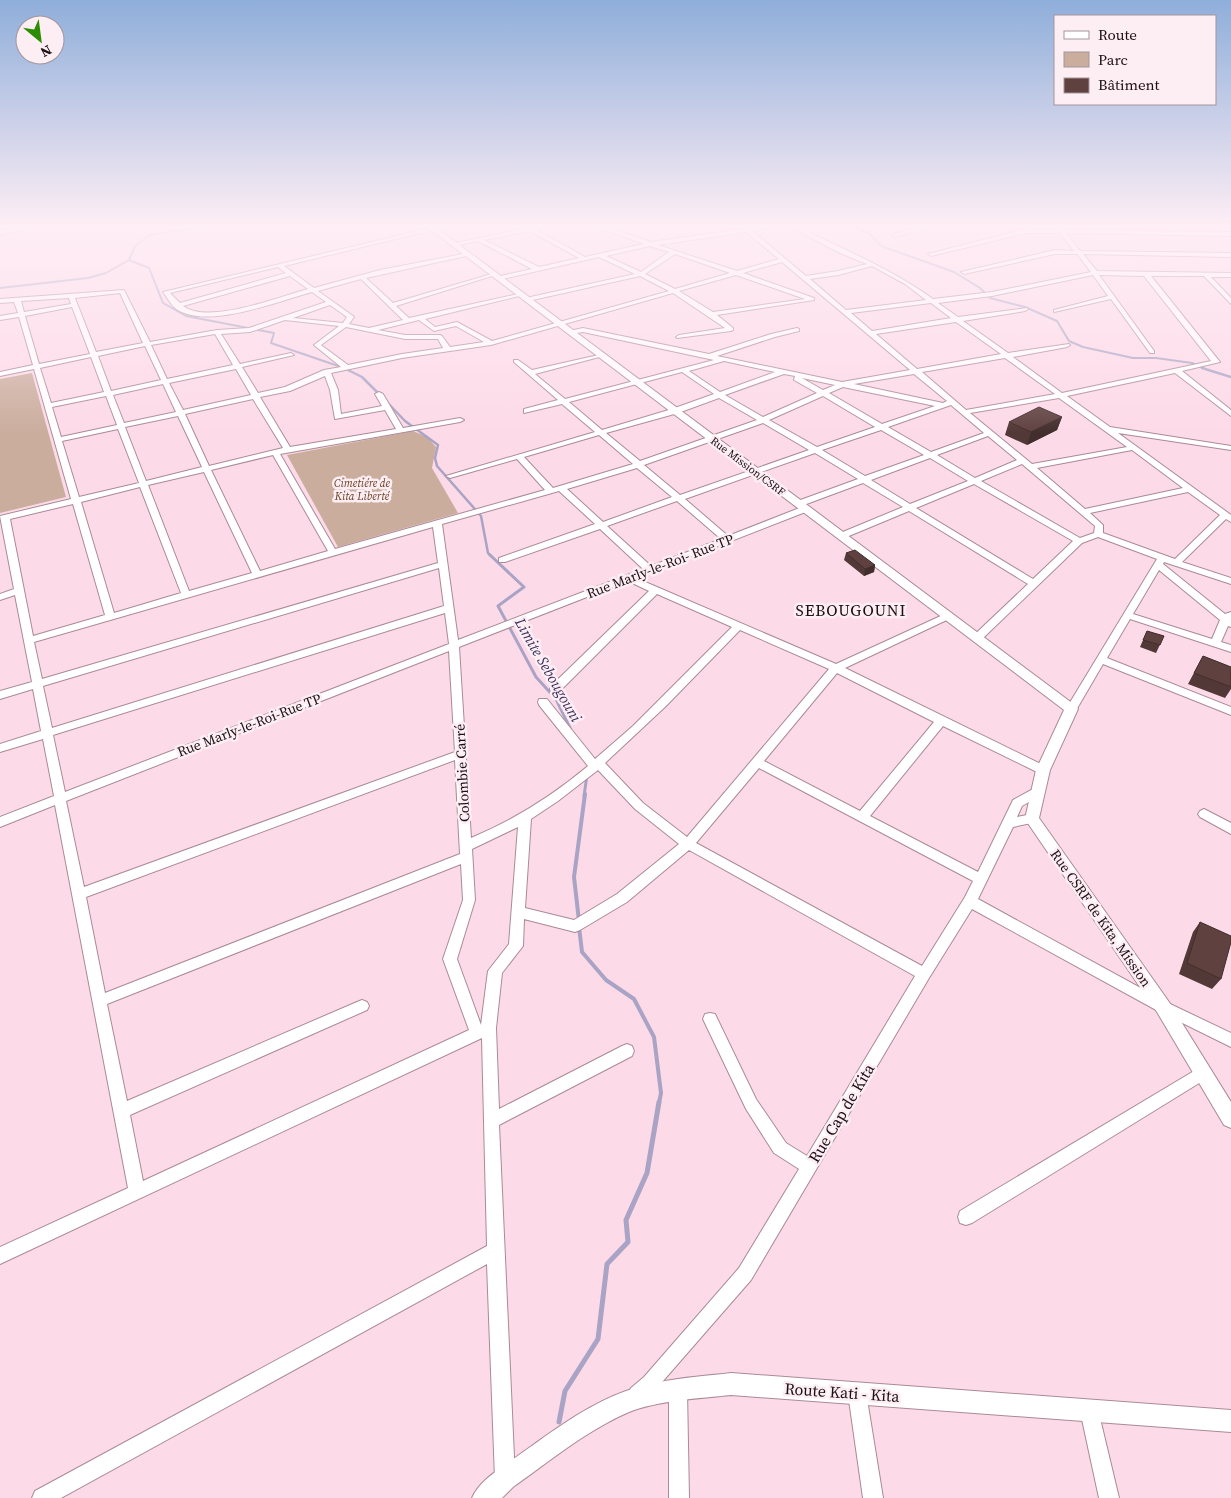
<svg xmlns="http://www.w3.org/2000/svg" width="1231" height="1498" viewBox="0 0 1231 1498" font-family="'Source Serif 4',serif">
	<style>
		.green { fill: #caad9d }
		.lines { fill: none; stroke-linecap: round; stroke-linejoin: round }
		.stream-far4 { stroke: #a9a4c5; stroke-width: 2 }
		.stream-far3 { stroke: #a9a4c5; stroke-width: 2.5 }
		.stream-far2 { stroke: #a9a4c5; stroke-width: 3 }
		.stream-far1 { stroke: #a9a4c5; stroke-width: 4 }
		.stream { stroke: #a9a4c5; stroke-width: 5 }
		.minor-casing { stroke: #aa8a97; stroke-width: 2 }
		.major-casing { stroke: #aa8a97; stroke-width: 2 }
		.minor { fill: #fff; fill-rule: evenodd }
		.major { fill: #fff; fill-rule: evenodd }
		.wall { fill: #523837 }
		.shaded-wall { fill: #422e2d }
		.building { fill: #5f4140; stroke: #422e2d }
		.labels { text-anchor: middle; stroke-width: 5; stroke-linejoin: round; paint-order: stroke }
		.far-street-label { font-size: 11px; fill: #1b0f14; stroke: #fdeef4 }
		.far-park-label { font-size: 11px; font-style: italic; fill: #6c3e22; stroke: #fdeef4 }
		.street-label { font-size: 14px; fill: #1b0f14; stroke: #fdeef4 }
		.water-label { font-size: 15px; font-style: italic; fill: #392f5b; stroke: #fdeef4 }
		.quarter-label { font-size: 16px; letter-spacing: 1px; fill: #1b0f14; stroke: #fdeef4 }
		.near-street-label { font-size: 16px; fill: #1b0f14; stroke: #fdeef4 }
	</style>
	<rect width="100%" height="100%" fill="#fddae8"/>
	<path class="green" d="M32,373L66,497L0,513V379Z
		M413,431L427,437L436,447L432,468L458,513L338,547L287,455Z"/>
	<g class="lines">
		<path class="stream-far4" d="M226,223L150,235L135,246L129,260L149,268L163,303L186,316L274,333L271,343L347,369
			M845,223L870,234L881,246L954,272L980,288L990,298L1025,307L1057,321L1069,341L1083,347L1133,358H1156L1192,363L1205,369
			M0,288L88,278L106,273L129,260"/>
		<path class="stream-far3" d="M344,368L362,377L379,394
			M1202,368L1231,377
			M385,400L405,421L438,445L435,458L437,466L481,516L488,553L491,556"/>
		<path class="stream-far2" d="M490,555L524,587L498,606L536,677L556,699L570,728
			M584,796L587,775"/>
		<path class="stream-far1" d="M579,921L574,877L585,794
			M579,927L582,952L606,980L634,999L654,1037L661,1093L659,1103"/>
		<path class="stream" d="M559,1422L565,1391L598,1339L607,1264L628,1242L626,1220L647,1173L659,1102"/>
		<g class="minor-casing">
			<path id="minor" d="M37,223H48L0,235V231Z
				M451,223H462L284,266L314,288L380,270L468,253V255L466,256L366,278L393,303L495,273V275L396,306L409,318L523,293V295L425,319L435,327L457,322L492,341L669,291L640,276L528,301L525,299L526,298L635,274L599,257L498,280L495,278L496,277L532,269L478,241L454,246L451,244L553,223H566L537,230L585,257L644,244L586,223H595L651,242L743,229L736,223H743L748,228L781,223H797L794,225C842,249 890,268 933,299L992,292L1091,272L1077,254H1055L964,274L961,272L1055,250L1074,251L1060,233H1026L931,256L928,254L1026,229L1057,230L1052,223H1058L1063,230L1231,232V236L1066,233L1080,251L1231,253V257L1083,254L1097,271L1231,273V277H1211L1231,298V304L1204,276H1151L1220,362L1182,371L1231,410V416L1175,373L1067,396L1110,427L1231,446V450L1118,433L1231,515V522L1226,519L1182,562L1231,578V584L1164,562L1163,564L1225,614L1231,612V627L1228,626L1221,642L1231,645V652L1130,619L1107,658L1231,707V715L1103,664L1075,712L1071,713L1066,709L1157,559L1098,537L1082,543L981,640H973L972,638L973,636L1028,584L909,511L844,538H838V534L903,507L863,483L801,506H795V502L858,479L815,453L685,499L728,536L802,507H808V511L636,578L836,664L945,614H951L953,616L951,618L845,668L1047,767L1049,770L1047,773H1039L943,726L870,816L978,872L1013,800L1035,788H1043L1045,791L1043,794L1022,806L1017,817L1032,814L1036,816L1038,819L1036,822L1013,827L978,899L1168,1003L1231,1033V1047L1158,1011L972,909L929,978L751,1280L656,1389L643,1400L637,1403L631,1400L628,1394L631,1388L644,1377L739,1268L799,1169L774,1153L746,1109L703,1019L705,1014L710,1013L715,1014L756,1099L786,1143L807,1156L915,976L689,850L627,902L580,930L575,932L524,919L523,946L502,973L496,1028L499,1109L622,1046L627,1044L632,1046L634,1051L632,1056L499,1125L515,1479L512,1486L505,1489L498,1486L495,1479L487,1264L61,1498H32L35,1491L487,1246L482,1038L0,1264V1247L128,1188L55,805L0,827V817L54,796L43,739L0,752V744L41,731L33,689L0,699V691L32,682L15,595L0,600V594L14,589L0,516L71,499L34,369L0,376V372L33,365L19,317L0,320V316L18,313L14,302L0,303V299L124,290L150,342L217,330L249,328L326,302L312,292C279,301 202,332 174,307C171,304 166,296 163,292ZM788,226L840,253L867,264L838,271L806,276L752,231ZM530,231L579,258L539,267L484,240ZM746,232L779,259L737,271L658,245ZM650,246L669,252L641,272L606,256ZM675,254L730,273L675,289L645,274ZM782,262L910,370L842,382L717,356L775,337L799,331V329L797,328L771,334L709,354L583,328L569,331L568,332L571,334L583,332L714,360L565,399L535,374L603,356V354L532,370L518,360H514V362L558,400L524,409V413L562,404L595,432L446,476L450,478L517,459L545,490L335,549L280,454L460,422L464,420L460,418L403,428L383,394L379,392L375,394L382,406L341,414L338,390L331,373L402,358L491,345L673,293L725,328L679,335L676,337L677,338L731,331L733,330V328L717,315L814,300V298L743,273ZM872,266L905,284L926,300L846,310L810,279L838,275ZM278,267L286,273L180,303L170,293ZM736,275L805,299L713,312L679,291ZM1093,275L1108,296L1054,310V312L1111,299L1150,353H1154V351L1099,275L1144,276L1211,361L1062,393L1013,357L1067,347L1070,345L1069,344L1008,353L963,321L1025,311L1028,309L1027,308L958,317L938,303L992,296ZM290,276L308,289C278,297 209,325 183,306ZM361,279L403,320L369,328L349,324L354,317L353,316L318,291ZM120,293L143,343L96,352L75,298ZM69,298L71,304L24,312L21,301ZM931,303L951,318L872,331L851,313ZM330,305L347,317L343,323L293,318ZM72,307L90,354L39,364L25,316ZM285,320L339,326L314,345L341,367L324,370L285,387L258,393L242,367L294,355L291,353L240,364L221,334L250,332ZM419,320L434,331L456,326L484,342L450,347L442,336L440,335H405L378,330ZM956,322L1001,354L917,369L876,334ZM346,327L405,339H438L443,348L402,354L348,365L321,345ZM215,334L233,365L167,379L151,345ZM145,346L161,380L111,391L98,356ZM91,357L104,392L51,403L40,368ZM1005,358L1055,394L966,410L922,372ZM724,361L775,372L720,392L689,371ZM236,369L251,395L183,410L169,383ZM682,372L714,394L672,409L602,430L569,402ZM784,374L795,376L794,380L817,393L763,417L725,395ZM914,374L947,401L943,403L854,384ZM325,376L330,390L335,419L385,410L396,429L290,447L260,397L290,391ZM802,378L835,385L823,390ZM163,384L176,412L124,423L113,395ZM843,387L935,406L882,424L829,393ZM106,396L117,425L61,437L52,407ZM823,396L875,427L817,447L769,420ZM719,398L757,420L640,461L606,433L678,413ZM1059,398L1127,447L1032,464L970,413ZM253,399L283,448L209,466L185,414ZM951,405L984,433L931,452L888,427ZM178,416L202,467L146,481L125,427ZM763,423L809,450L680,495L644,465ZM118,429L139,483L79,497L62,441ZM881,430L924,455L865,476L822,450ZM599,435L633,464L553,488L524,457ZM988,436L1017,460L975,478L937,455ZM1132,450L1183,488L1085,509L1037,468ZM273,455L328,551L260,571L211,470ZM930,458L968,481L910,504L871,480ZM1022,464L1095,526L1094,533L1080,538L981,481ZM637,468L672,497L603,522L567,489ZM204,472L252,573L189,591L148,485ZM974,484L1073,541L1033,579L916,508ZM140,487L181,593L114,613L81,502ZM559,491L595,524L499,558V562H505L600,529L643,569L458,640L442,524ZM1188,492L1220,515L1175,559L1103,533V525L1090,513ZM677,501L721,539L651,566L607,526ZM73,504L105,615L33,636L10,519ZM433,527L438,563L42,679L34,642ZM439,568L444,606L52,728L43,686ZM1159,570L1220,620L1212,639L1133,614ZM628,581L649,591L551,686L550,689L551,692H559L657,594L732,627L633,726L595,759L547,699H539L538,702L539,705L588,766C552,796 514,820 471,838L459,647ZM445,613L449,644L65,792L53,735ZM740,630L829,669L687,837L643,803L605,763L666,706ZM449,651L455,752L84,887L66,801ZM837,673L934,722L860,811L764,761ZM455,760L460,854L105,993L86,897ZM759,768L973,881L965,897L922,966L696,843ZM598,770L635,809L679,844L617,894L574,920L525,908L531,819L558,801ZM518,827L509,944L488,971L481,1025L457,959L475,900L472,849ZM461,864L463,900L443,959L469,1030L143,1181L130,1115L367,1010L369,1006L367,1002L362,1000L357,1002L127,1101L107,1004Z
				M936,223H947L895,237L892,235Z
				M1204,809L1231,823V834L1200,817L1198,814L1200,811Z
				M1204,1065L1209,1067L1211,1072L1209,1077L972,1223L966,1225L960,1223L958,1217L960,1211Z
				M678,1381L684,1384L687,1390L689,1498H669V1390L672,1384Z
				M857,1384L863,1387L866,1393L883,1498H863L848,1393L851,1387Z
				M1089,1401L1096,1403L1098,1410L1119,1498H1099L1080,1410L1082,1403Z"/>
		</g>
		<g class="major-casing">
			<path id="major" d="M422,223H430L1076,706L1078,709L1050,770L1039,818L1169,1002L1231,1102V1128L1224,1125L1157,1012L1025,819L1036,770L1064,710Z
				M731,1373L1231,1410V1432L731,1395C701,1398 656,1401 629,1412C587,1430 550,1461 513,1487L502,1498H472C480,1479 503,1467 519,1455C553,1431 587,1405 626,1391C659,1379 697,1377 731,1373Z"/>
		</g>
		<use href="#minor" class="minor"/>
		<use href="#major" class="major"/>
	</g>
	<path class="wall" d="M1062,417L1057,430L1027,445L1005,435L1009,422Z
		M846,553L875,565L874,572L864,576L844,560Z
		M1147,631L1164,636L1156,653L1140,647Z
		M1203,656L1231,667V689L1225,698L1188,684Z
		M1200,922L1221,979L1212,989L1179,974L1193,932Z"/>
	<path class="shaded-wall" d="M1062,417L1057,430L1027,445L1031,432Z
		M875,565L874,572L864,576L865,569Z"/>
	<path class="building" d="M1039,407L1062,417L1031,432L1009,422Z
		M855,550L875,565L865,569L846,553Z
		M1147,631L1164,636L1160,645L1143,640Z
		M1203,656L1231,667V687L1194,673Z
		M1200,922L1231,936V942L1221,979L1187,963Z"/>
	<linearGradient id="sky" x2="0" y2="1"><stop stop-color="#8faeda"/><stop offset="0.52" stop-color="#feeef5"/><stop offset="1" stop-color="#feeef5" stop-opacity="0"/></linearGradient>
	<rect width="1231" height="433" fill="url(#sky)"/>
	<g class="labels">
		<g class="far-street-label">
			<text transform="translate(748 466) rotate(37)" y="4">Rue Mission/CSRF</text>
		</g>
		<g class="far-park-label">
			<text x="362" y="487">Cimetiére de<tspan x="362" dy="13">Kita Liberté</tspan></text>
		</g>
		<g class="street-label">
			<text transform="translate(660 566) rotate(-21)" y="5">Rue Marly-le-Roi- Rue TP</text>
			<text transform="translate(249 725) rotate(-21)" y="5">Rue Marly-le-Roi-Rue TP</text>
			<text transform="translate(462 773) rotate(-93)" y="5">Colombie Carré</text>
			<text transform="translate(1101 918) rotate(55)" y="5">Rue CSRF de Kita, Mission</text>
		</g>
		<g class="water-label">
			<text transform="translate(548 670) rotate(60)" y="5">Limite Sebougouni</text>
		</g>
		<g class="quarter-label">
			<text x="851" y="616">SEBOUGOUNI</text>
		</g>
		<g class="near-street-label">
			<text transform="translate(841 1113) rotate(-59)" y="6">Rue Cap de Kita</text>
			<text transform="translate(842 1392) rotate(4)" y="6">Route Kati - Kita</text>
		</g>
	</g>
	<rect x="1054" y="15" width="162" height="90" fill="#fdeef4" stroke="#a3959a"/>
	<rect x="1064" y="31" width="25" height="8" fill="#ffffff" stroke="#a3959a"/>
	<text x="1098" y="40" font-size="15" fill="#1b0f14">Route</text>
	<rect x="1064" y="52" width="25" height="15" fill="#caad9d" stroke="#a3959a"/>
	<text x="1098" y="65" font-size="15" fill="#1b0f14">Parc</text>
	<rect x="1064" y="78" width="25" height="15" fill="#5f4140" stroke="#a3959a"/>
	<text x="1098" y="90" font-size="15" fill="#1b0f14">Bâtiment</text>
	<g transform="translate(40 40) rotate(151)"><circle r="24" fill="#fdeef4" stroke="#a3959a"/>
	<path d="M0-4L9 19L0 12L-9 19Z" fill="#2c8d03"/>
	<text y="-8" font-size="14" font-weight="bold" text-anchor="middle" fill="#1b0f14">N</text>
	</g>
</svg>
